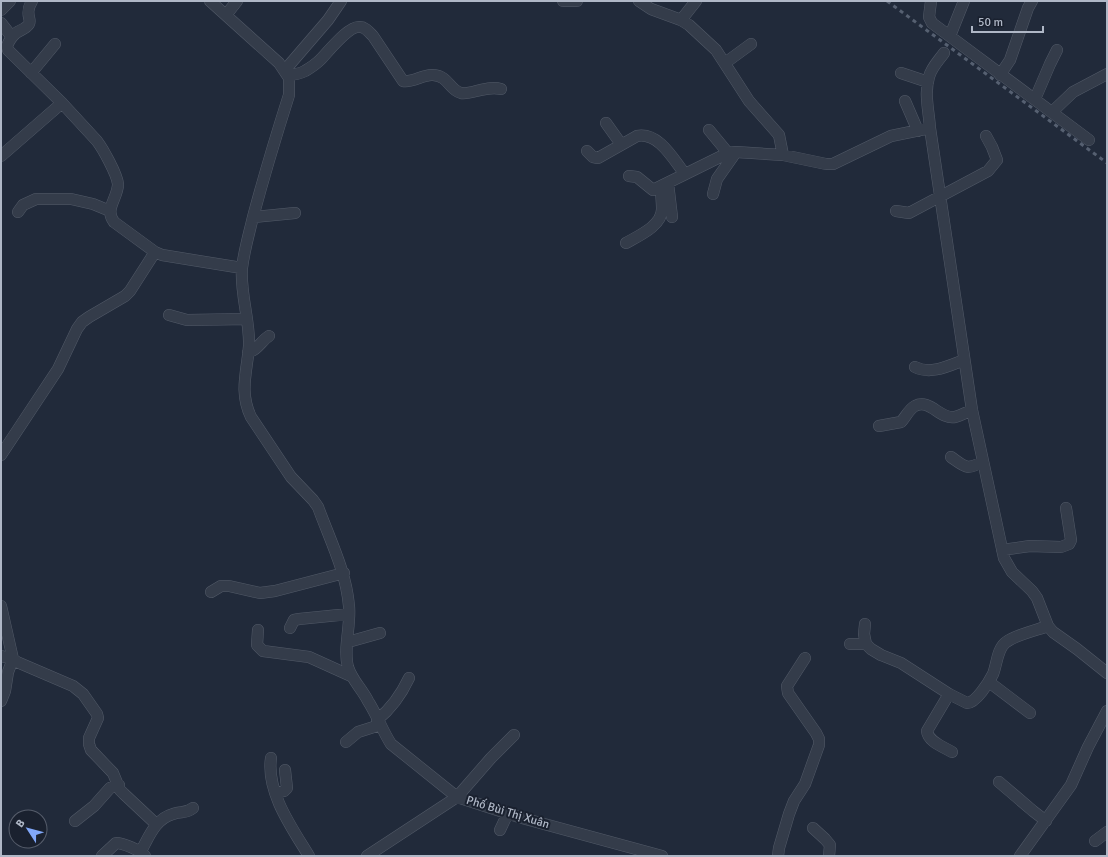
<svg xmlns="http://www.w3.org/2000/svg" width="1108" height="857" viewBox="0 0 1108 857" font-family="Signika,sans-serif">
	<style>
		.lines { fill: none; stroke-linecap: round; stroke-linejoin: round }
		.minor-casing { stroke: #525a68; stroke-width: 12 }
		.minor { stroke: #343c4a; stroke-width: 11 }
		.rail { stroke: #566071; stroke-width: 3; stroke-dasharray: 4 4; stroke-linecap: butt }
		.labels { text-anchor: middle; stroke-width: 4; stroke-linejoin: round; paint-order: stroke }
		.street-label { font-size: 12px; fill: #afb7c6; stroke: #1a212f }
	</style>
	<rect width="100%" height="100%" fill="#212a3a"/>
	<g class="lines">
		<g class="minor-casing">
			<path id="minor" d="M32,1C24,14 32,19 29,24C26,29 20,30 16,33C11,37 9,41 7,46L8,50L62,103L97,141C103,149 117,174 118,184C118,198 104,209 114,222L155,252L162,255L242,268
				M210,1L279,63L289,78V95C276,136 264,176 253,217C249,234 244,251 242,268C240,294 250,320 249,346C247,372 239,392 251,417L291,477L313,500L318,507C330,540 346,571 349,606C351,625 343,649 348,667C352,680 362,689 368,701C377,715 382,730 391,744L457,797L491,758L514,735
				M563,1H577
				M639,1L651,9L681,20L689,25L716,50L749,101L779,135L783,155
				M931,1L929,17L932,23L1089,140
				M1,10L10,1
				M226,15L237,1
				M681,20L696,1
				M1,23L12,37
				M950,36L964,1
				M944,53C939,60 931,68 929,77C924,93 929,112 930,128L972,410L1004,558L1012,572L1032,591L1037,598L1048,626L1053,632L1077,649L1107,673
				M725,63L751,44
				M285,70L328,20L341,1
				M31,73L55,44
				M901,73L928,82
				M287,75C294,75 299,74 305,71C310,68 316,64 320,60C328,52 349,25 360,27C365,27 369,32 373,36L403,81C413,83 423,74 433,75C449,76 449,90 461,93C471,95 486,85 501,89
				M1000,75L1010,60L1028,8L1032,1
				M1035,99L1050,64L1057,50
				M905,101L918,131
				M1052,112L1073,92L1107,74
				M606,123L621,144
				M709,130L728,153
				M587,151L593,157L598,158L637,136C659,132 673,159 685,174
				M1,156L62,103
				M629,176L637,177L653,190L728,153L736,152L783,155L826,164H833L891,136L930,128
				M668,183L672,217
				M713,194L717,179L736,152
				M896,211L909,213L988,171L997,160L992,147L986,136
				M18,212L23,205L36,199H71L93,204L110,211
				M254,217L295,213
				M626,243C638,236 662,226 662,209C662,202 661,194 661,187
				M169,315L187,320L247,319
				M248,352C257,351 261,341 269,336
				M915,367C931,375 948,366 964,360
				M879,426L901,422C905,418 909,409 915,406C930,398 940,420 955,417C960,416 967,412 972,410
				M1,455L58,369L77,329L82,322L89,317L125,296L130,291L155,252
				M951,457C965,467 967,471 983,461
				M1002,550L1030,546L1061,547L1069,544L1071,540L1066,508
				M211,592L221,586H229L260,593L275,591L344,573
				M1,606L13,659L17,662L73,686L83,694L97,714L98,718L89,738V744L91,750L113,773L120,790L124,794L156,824
				M865,624L864,634L866,644L871,649L881,655L901,663L949,694L967,703C976,703 989,682 993,674C997,664 997,650 1005,643C1014,635 1037,630 1048,626
				M290,628L294,620L299,619L349,614
				M258,630L257,645L263,651L309,657L351,676
				M348,642L380,633
				M850,644H866
				M1,656L13,659L8,672L5,691L1,701
				M989,682L1030,713
				M949,694L927,731C928,742 944,747 952,752
				M377,720C392,708 401,695 409,678
				M346,742L358,732L380,725
				M271,758C266,792 292,828 309,856
				M999,782L1033,811L1046,821
				M276,793L284,791L287,788L285,770
				M75,821L94,806L110,788L119,785
				M813,828L825,839L830,845L829,856
				M500,830L508,813
				M1095,841L1107,832
				M141,851C149,837 155,819 173,814C182,811 185,814 193,808
				M102,856L116,843C123,843 140,850 145,856
				M367,856L457,797L522,818L662,856
				M778,856L779,848L789,814L794,801L805,784L819,745V739L816,733L788,693L787,686L805,658
				M1020,856L1071,785L1088,747L1107,711"/>
		</g>
		<use href="#minor" class="minor"/>
		<path class="rail" d="M887,1L1107,163"/>
	</g>
	<g class="labels">
		<g class="street-label">
			<text transform="translate(508 812) rotate(17)" y="4">Phố Bùi Thị Xuân</text>
		</g>
	</g>
	<rect width="1108" height="857" fill="none" stroke="#afb7c6" stroke-width="4"/>
	<g transform="translate(28 829) rotate(306)"><circle r="19" fill="#1a212f" stroke="#565d6b"/>
	<path d="M0-3L7 15L0 10L-7 15Z" fill="#81a8fa"/>
	<text y="-6" font-size="11" font-weight="bold" text-anchor="middle" fill="#afb7c6">B</text>
	</g>
	<path d="M972 26v6h71v-6" fill="none" stroke="#afb7c6" stroke-width="2"/>
	<text x="978" y="26" font-size="12" fill="#afb7c6" stroke="#1a212f" stroke-width="3" paint-order="stroke">50 m</text>
</svg>
